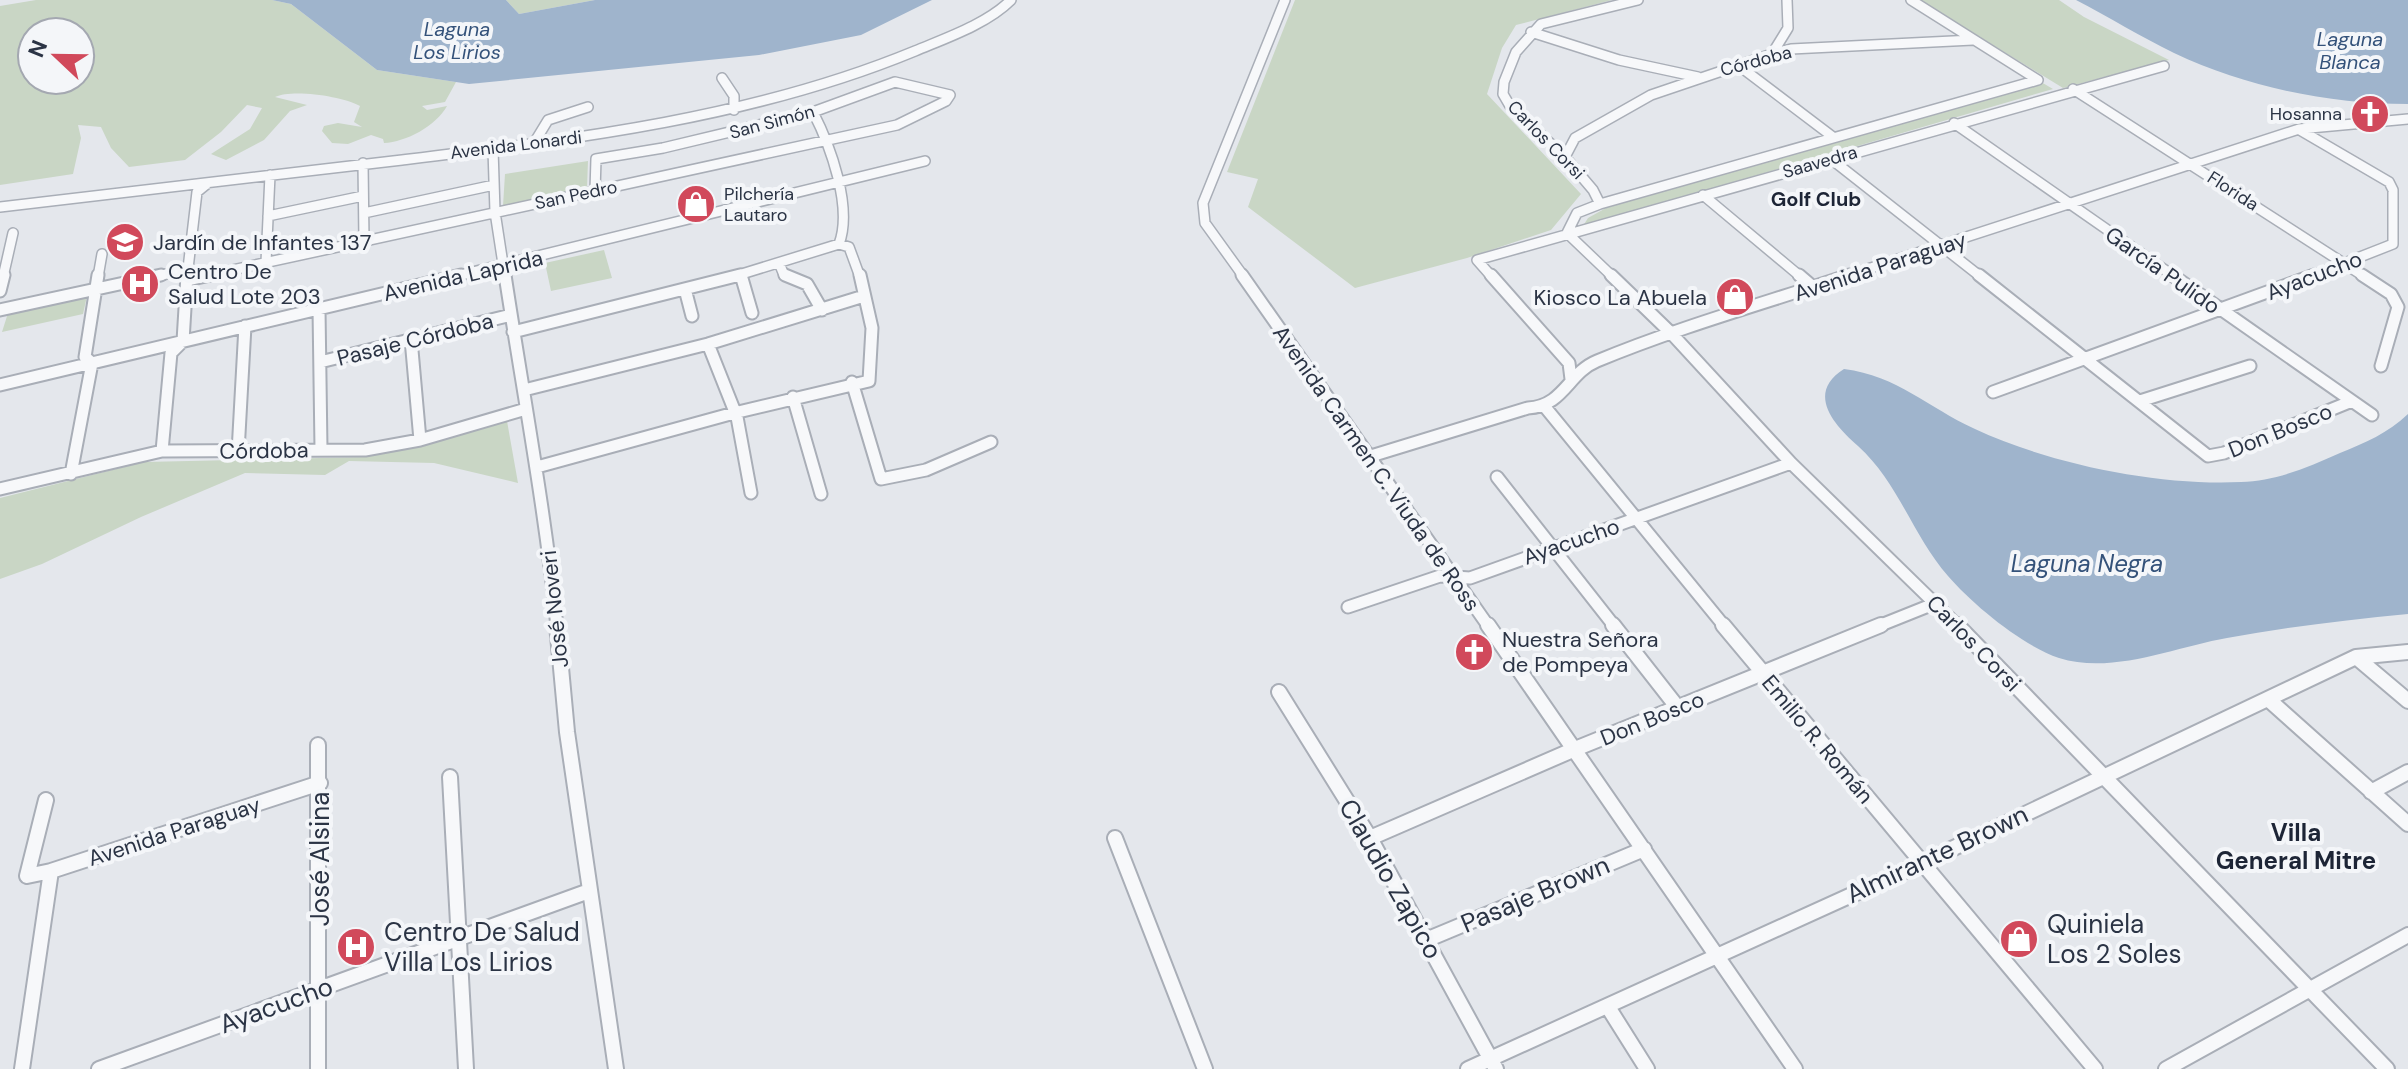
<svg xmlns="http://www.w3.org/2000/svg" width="2408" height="1069" viewBox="0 0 2408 1069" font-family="'DM Sans',sans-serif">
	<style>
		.green { fill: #c9d6c5; fill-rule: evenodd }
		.water { fill: #9fb4cc }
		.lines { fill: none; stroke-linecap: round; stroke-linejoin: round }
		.minor-far2-casing { stroke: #a9aeb7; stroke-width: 12 }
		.minor-far1-casing { stroke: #a9aeb7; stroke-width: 15 }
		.minor-casing { stroke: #a9aeb7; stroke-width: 18 }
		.minor-far2 { stroke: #f7f8fa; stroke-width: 9 }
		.minor-far1 { stroke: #f7f8fa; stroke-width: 11 }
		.minor { stroke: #f7f8fa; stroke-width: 14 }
		.labels { text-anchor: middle; stroke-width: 8; stroke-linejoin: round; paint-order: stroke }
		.far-street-label { font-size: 18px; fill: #2b3445; stroke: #f4f6f9 }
		.far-poi-label { font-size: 18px; fill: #2b3445; stroke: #f4f6f9; text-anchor: end }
		.far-water-label { font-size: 20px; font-style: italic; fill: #34527a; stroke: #f4f6f9 }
		.far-neighbourhood-label { font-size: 20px; font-weight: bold; fill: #1d2536; stroke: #f4f6f9 }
		.poi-label { font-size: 22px; fill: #2b3445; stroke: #f4f6f9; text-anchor: start }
		.street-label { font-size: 22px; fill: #2b3445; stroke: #f4f6f9 }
		.water-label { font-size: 24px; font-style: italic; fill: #34527a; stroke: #f4f6f9 }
		.neighbourhood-label { font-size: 24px; font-weight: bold; fill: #1d2536; stroke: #f4f6f9 }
		.near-street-label { font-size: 26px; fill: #2b3445; stroke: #f4f6f9 }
		.near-poi-label { font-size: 26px; fill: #2b3445; stroke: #f4f6f9; text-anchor: start }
	</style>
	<rect width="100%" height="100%" fill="#e4e7ec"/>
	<path class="green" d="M36,0H272L291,4L377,70L456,82L445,102L422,106L427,110L447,106C436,126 406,142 384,143L383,139L371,135L348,144L332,143L322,131L324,126L338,123L362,127L354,122L360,106C342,96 292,89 275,97L307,105L290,111L264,140L226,160L211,154L250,129L262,108L247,105L221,132L185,160L129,167L111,148L101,127L78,125L81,138L73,174L0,185V6ZM32,32H80V80H32Z
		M506,0H595L519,14Z
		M1295,0H1612L1516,25L1502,48L1487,94L1581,194L1551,230L1467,258L1355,288L1248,207L1258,179L1227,172Z
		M1919,0H2059L2084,17L2169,60L2063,88Z
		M2041,82L2053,89L1583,226L1588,218L1606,208Z
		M588,161L587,188L503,206L505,174Z
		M604,250L612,278L551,291L545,263Z
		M87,296L83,314L2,332L8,313Z
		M507,421L518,483L434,463L349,461L325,475L245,473L141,517L42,564L0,579V498L144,462L365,457Z"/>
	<path class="water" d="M272,0H506L519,14L595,0H932L861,35L759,55L469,84L377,70L291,4Z
		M2076,0H2408V104C2329,104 2246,87 2174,53C2141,37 2109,17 2076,0Z
		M1844,369C1898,376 1927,407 1975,429C2050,464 2158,486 2241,482C2276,481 2309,467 2340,453C2365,443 2388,433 2408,414V614C2347,620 2287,627 2227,638C2175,647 2112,675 2059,658C2023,646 1973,605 1948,576C1913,536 1898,482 1858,446C1833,424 1806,393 1844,369Z"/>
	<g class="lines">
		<g class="minor-far2-casing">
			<path id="minor-far2" d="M1911,0L2038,80
				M1531,32L1619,60L1698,77
				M1772,54L1788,28L1787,0
				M1738,65L1833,137
				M722,78L734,96V110
				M2073,89L2365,277
				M813,112C830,145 853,207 839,244L849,247L860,277
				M1954,123L2175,277
				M2300,130L2389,182L2393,190V244L2309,277
				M534,143L548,120L588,107
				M493,149L495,212L505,277
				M1565,157L1575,138L1651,95L1772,54L1791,49L1973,40
				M1831,159L1981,277
				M363,163L364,241
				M1703,195L1801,277
				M1600,204L1593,190L1565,157L1510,106L1503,94L1504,82L1516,52L1541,24L1638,0
				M0,207C134,191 268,175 402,160C576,139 753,118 915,51C946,38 987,24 1011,0
				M364,213L494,185
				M268,216L363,196
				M1567,233L1613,277
				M1567,233L1577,213L1600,204L2038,80
				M266,262L270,175
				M779,263L784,275L790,277
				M3,277L13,233
				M98,277L102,254
				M152,277L186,270
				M187,277L197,192L208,183
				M200,277L897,125L946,101L950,95L895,82L813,112L663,148L596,159L595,191
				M452,277L925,161
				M732,277L839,244
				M1244,277L1205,223L1203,203L1285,0
				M1492,277L1477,260L2164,66
				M1843,277L2299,129L2408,119"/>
		</g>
		<g class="minor-far1-casing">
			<path id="minor-far1" d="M505,275C523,393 545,509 557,627
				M741,275L752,313
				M785,275L807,284L822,310
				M1242,275L1489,627
				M1491,275L1569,363L1571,379
				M1611,275L1671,333L1791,463L1959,627
				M1799,275L1813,287
				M1979,275L2208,456L2224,453L2352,401
				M2172,275L2372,415
				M2362,275L2391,294L2398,307L2381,366
				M188,280L210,275
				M685,289L692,316
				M0,291L4,275
				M319,309L321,449
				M0,310L161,275
				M513,332L740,275
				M411,339L420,440
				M708,344L737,417L751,493
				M320,362L511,315
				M852,382L881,479L926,470L991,442
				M0,385L461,275
				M524,390L708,344L864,296
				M1993,392L2314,275
				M793,397L821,494
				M2140,401L2250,366
				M1545,407L1725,627
				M162,451L171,353L183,341L187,275
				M238,452L245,326
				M1371,456L1528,408C1564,406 1568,373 1597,361C1679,327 1765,303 1849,275
				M537,467L734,413L869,381L872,328L860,275
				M71,474L92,363L85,357L98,275
				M1497,477L1615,627
				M0,489L162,451L365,450L420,440L526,409
				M1348,607L1440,576L1470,578L1791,463
				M1876,627L1936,603"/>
		</g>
		<g class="minor-casing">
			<path id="minor" d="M557,625L567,732L616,1069
				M1488,625L1795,1069
				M1613,625L1678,708
				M1723,625L2095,1069
				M1957,625L2387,1069
				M2356,657L2408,701
				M1279,692L1370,838L1496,1069
				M2268,699L2408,824
				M318,745V1069
				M450,777L466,1069
				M2371,792L2408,772
				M46,800L27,876L51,871L320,783
				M1115,838L1205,1069
				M1370,838L1575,749L1881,625
				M1426,940L1644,849
				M1608,1007L1647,1069
				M22,1069L51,871
				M99,1069L589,891
				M1468,1069L1922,863L2356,657L2408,652
				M2166,1069L2408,935"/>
		</g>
		<use href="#minor-far2" class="minor-far2"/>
		<use href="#minor-far1" class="minor-far1"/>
		<use href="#minor" class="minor"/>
	</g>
	<defs>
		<g id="church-disc" transform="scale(2)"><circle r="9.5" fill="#d1495b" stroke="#f4f6f9"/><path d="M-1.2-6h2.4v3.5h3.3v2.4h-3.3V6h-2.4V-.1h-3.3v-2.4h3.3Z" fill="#fff"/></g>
		<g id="shop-disc" transform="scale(2)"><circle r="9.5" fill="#d1495b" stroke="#f4f6f9"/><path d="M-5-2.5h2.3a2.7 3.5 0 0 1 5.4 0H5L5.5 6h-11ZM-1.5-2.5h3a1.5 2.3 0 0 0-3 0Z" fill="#fff"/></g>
		<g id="school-disc" transform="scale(2)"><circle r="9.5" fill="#d1495b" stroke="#f4f6f9"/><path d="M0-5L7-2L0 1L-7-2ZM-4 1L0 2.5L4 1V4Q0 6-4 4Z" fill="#fff"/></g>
		<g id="hospital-disc" transform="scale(2)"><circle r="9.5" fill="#d1495b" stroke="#f4f6f9"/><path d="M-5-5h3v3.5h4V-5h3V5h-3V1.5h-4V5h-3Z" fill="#fff"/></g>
	</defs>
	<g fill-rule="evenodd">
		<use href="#church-disc" x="2370" y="114"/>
		<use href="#shop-disc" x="696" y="204"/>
		<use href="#school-disc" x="125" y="242"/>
		<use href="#hospital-disc" x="140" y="284"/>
		<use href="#shop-disc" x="1735" y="297"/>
		<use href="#church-disc" x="1474" y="652"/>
		<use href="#shop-disc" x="2019" y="939"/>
		<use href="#hospital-disc" x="356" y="947"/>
	</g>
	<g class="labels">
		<g class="far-street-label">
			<text transform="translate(1756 61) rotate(-15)" y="6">Córdoba</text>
			<text transform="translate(772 122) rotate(-15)" y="6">San Simón</text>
			<text transform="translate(1546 140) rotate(46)" y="6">Carlos Corsi</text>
			<text transform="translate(516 145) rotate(-7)" y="6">Avenida Lonardi</text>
			<text transform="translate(1820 162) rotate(-16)" y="6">Saavedra</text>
			<text transform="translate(2233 191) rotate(33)" y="6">Florida</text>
			<text transform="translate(576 195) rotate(-12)" y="6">San Pedro</text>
		</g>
		<g class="far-poi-label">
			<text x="2342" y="120">Hosanna</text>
			<text x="724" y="200" text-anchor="start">Pilchería<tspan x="724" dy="21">Lautaro</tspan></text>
		</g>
		<g class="far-water-label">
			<text x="457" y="36">Laguna<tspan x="457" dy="23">Los Lirios</tspan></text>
			<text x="2350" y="46">Laguna<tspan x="2350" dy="23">Blanca</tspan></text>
		</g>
		<g class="far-neighbourhood-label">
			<text x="1816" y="206">Golf Club</text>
		</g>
		<g class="poi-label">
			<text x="153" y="250">Jardín de Infantes 137</text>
			<text x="168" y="279">Centro De<tspan x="168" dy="25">Salud Lote 203</tspan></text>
			<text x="1707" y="305" text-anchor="end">Kiosco La Abuela</text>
			<text x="1502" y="647">Nuestra Señora<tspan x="1502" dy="25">de Pompeya</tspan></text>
		</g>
		<g class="street-label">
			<text transform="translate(1880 266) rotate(-18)" y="8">Avenida Paraguay</text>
			<text transform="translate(2163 270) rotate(35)" y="8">García Pulido</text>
			<text transform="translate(463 275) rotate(-13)" y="8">Avenida Laprida</text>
			<text transform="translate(2314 275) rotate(-21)" y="8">Ayacucho</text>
			<text transform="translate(415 339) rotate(-14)" y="8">Pasaje Córdoba</text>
			<text transform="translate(2280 430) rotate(-22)" y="8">Don Bosco</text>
			<text transform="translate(264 450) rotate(-1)" y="8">Córdoba</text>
			<text transform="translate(1377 468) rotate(55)" y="8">Avenida Carmen C. Viuda de Ross</text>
			<text transform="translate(1571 541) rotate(-19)" y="8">Ayacucho</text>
			<text transform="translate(554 609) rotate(-96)" y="8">José Noveri</text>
			<text transform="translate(1974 643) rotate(46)" y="8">Carlos Corsi</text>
			<text transform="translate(1652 718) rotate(-22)" y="8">Don Bosco</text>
			<text transform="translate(1818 739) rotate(50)" y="8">Emilio R. Román</text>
			<text transform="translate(174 831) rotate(-18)" y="8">Avenida Paraguay</text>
		</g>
		<g class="water-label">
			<text x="2087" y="572">Laguna Negra</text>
		</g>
		<g class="neighbourhood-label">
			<text x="2296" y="841">Villa<tspan x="2296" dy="28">General Mitre</tspan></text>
		</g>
		<g class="near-street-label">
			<text transform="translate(1937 854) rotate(-25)" y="9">Almirante Brown</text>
			<text transform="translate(320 859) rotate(-90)" y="9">José Alsina</text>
			<text transform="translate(1391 879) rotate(60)" y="9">Claudio Zapico</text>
			<text transform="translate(1535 894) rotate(-23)" y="9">Pasaje Brown</text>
			<text transform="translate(276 1005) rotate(-20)" y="9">Ayacucho</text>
		</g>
		<g class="near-poi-label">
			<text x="2047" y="933">Quiniela<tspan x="2047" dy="30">Los 2 Soles</tspan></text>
			<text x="384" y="941">Centro De Salud<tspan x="384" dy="30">Villa Los Lirios</tspan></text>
		</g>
	</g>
	<g transform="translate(56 56) rotate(292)"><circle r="38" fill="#f4f6f9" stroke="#a4a8b1" stroke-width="2"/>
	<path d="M0-6L14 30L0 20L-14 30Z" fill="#d1495b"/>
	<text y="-12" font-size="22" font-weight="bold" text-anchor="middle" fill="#2b3445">N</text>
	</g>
</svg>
